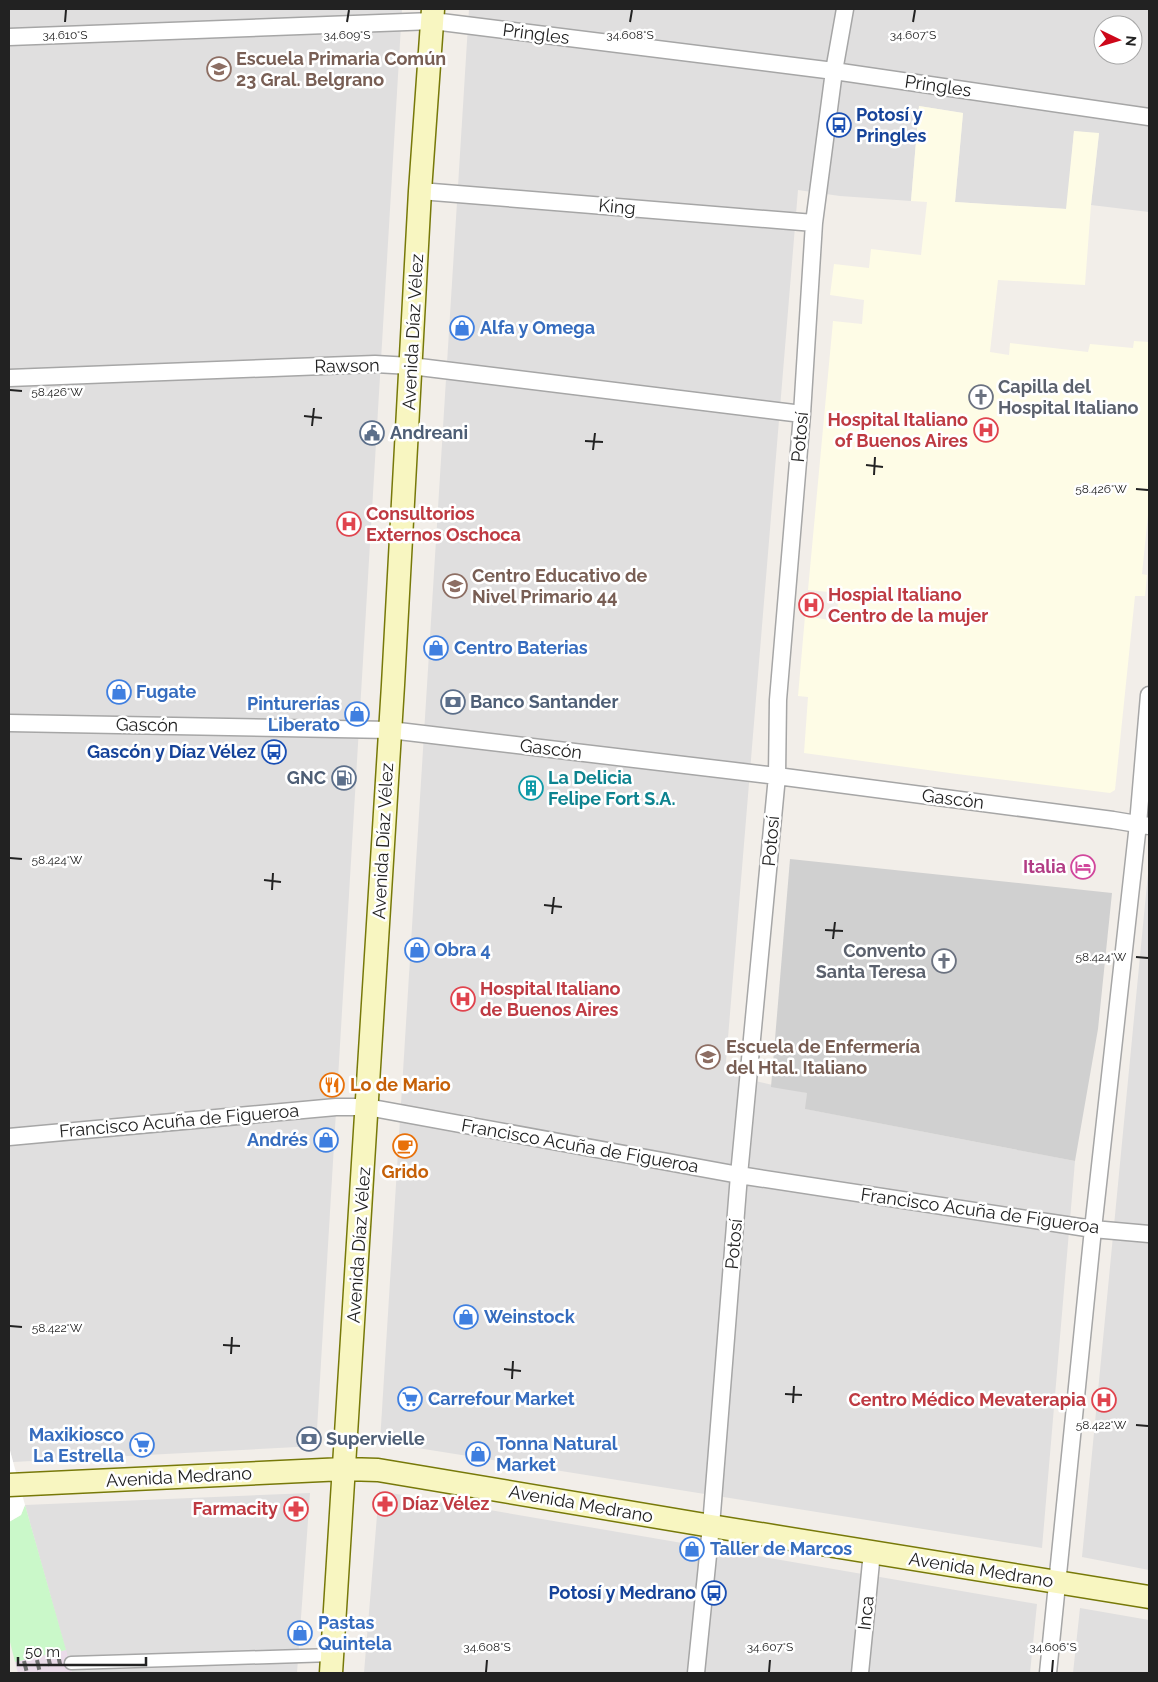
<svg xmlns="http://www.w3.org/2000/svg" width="1158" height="1682" viewBox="0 0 1158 1682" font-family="Raleway,sans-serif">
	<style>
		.residential { fill: #e0dfdf; fill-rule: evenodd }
		.industrial { fill: #eadbe9 }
		.education { fill: #fefce6 }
		.religious { fill: #d0d0d0 }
		.park { fill: #caf8c9 }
		.pier { fill: #fff }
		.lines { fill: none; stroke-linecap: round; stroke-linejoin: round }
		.pedestrian-casing { stroke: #a6a6a6; stroke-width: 15 }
		.minor-casing { stroke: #a6a6a6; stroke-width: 19 }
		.secondary-casing { stroke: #777909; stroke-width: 25 }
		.pedestrian { stroke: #fff; stroke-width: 12 }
		.minor { stroke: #fff; stroke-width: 16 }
		.secondary { stroke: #f8f6c1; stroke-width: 22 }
		.rail { stroke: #707070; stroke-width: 4; stroke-dasharray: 10 10; stroke-linecap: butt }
		.ticks { fill: none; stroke: #222; stroke-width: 2 }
		.labels { text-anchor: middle; stroke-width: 5; stroke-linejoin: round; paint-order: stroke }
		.street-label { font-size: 18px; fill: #222; stroke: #fff }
		.education-label { font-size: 18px; font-weight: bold; fill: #785e54; stroke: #fff; text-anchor: start }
		.transit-label { font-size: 18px; font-weight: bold; fill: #164399; stroke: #fff; text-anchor: end }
		.shop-label { font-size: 18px; font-weight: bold; fill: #366cbe; stroke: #fff; text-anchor: start }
		.worship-label { font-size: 18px; font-weight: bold; fill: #5b616d; stroke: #fff; text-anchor: start }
		.health-label { font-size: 18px; font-weight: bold; fill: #be3a42; stroke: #fff; text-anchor: start }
		.service-label { font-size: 18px; font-weight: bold; fill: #4e5e75; stroke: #fff; text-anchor: start }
		.culture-label { font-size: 18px; font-weight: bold; fill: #0d838f; stroke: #fff; text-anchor: start }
		.hotel-label { font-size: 18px; font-weight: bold; fill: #b23c85; stroke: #fff; text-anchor: end }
		.food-label { font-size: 18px; font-weight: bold; fill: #c56008; stroke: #fff; text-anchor: start }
		.ticks-label { font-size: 12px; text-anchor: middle; fill: #222; stroke: #fff; stroke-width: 5; stroke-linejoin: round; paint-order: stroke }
	</style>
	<rect width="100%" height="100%" fill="#f2eee9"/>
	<path class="residential" d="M9,9H402L316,1446L13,1462L9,1447Z
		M469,9H1149V212L1091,205L1099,134L1074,131L1067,209L955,202L963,113L919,106L911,201L840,196L798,190L725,1074L807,1093L806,1109L1075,1161L1042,1548L380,1442ZM1103,25H1133V55H1103Z
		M1149,863V1570L1082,1557Z
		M379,1491L1037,1604L1030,1673H364Z
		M310,1493L297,1673H72L25,1505Z
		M1080,1608L1149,1620V1673H1073Z"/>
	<path class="industrial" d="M66,1650L72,1673H18L15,1662Z"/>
	<path class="education" d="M919,106L963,113L955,202L1066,209L1074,131L1099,133L1091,205L1085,285L998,280L990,352L1009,355L1010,343L1088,352L1090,344L1133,348L1134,341L1149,342V505L1142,574L1147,575L1145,596H1135L1115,790L1110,793L957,774L804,753L808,697L798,696L805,616L836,621L839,593L808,590L833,321L862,324L864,300L830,295L834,264L869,268L871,249L921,255L927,202L911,201Z"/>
	<path class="religious" d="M790,859L1112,893L1098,1029L1075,1161L805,1109L807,1093L771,1087Z"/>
	<path class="park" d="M25,1505L66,1650L15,1662L9,1638V1522L21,1515Z"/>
	<path class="pier" d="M9,1447L25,1505L21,1515L9,1522Z"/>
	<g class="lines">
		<g class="pedestrian-casing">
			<path id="pedestrian" d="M71,1663L333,1655"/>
		</g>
		<g class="minor-casing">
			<path id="minor" d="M9,37L433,21L834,71L1149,117
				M420,191L814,223
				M9,378L375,364L411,366L802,414
				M9,723L390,730L777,776L1113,820L1149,826
				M9,1137L336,1107H367L739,1175L1093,1229L1149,1234
				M696,1673L711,1526L739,1175L777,776L778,700L802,414L814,223L834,71L845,9
				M860,1673L872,1552
				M1048,1673L1093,1229L1138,824L1149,695"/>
		</g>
		<g class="secondary-casing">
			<path id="secondary" d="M9,1485L344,1469L378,1470L711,1526L1149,1597
				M331,1673L393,685L420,191L433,9"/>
		</g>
		<use href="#pedestrian" class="pedestrian"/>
		<use href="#minor" class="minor"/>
		<use href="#secondary" class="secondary"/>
		<path class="rail" d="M58,1655L62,1673
			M48,1656L52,1673
			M37,1660L40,1673
			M24,1661L27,1673"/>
	</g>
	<path class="ticks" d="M65,22L66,10M347,22L349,10M630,22L632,10M913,22L915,10M10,390L22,391M304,416L322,418M312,426L314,408M585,441L603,442M593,450L595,433M866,465L883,467M874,475L875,457M1136,489L1148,490M10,858L22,859M264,880L281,882M272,890L273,873M544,905L562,907M552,914L554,897M825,930L843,931M833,939L835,922M1136,957L1148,958M10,1326L22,1327M223,1345L240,1346M231,1354L232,1337M504,1369L521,1371M512,1379L513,1361M785,1394L802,1395M793,1403L794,1386M1136,1425L1148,1426M486,1672L487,1660M769,1672L770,1660M1052,1672L1053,1660"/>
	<defs>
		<g id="school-ring" transform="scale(1.25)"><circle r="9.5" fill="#fff" stroke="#8d6e63" stroke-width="1.5"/><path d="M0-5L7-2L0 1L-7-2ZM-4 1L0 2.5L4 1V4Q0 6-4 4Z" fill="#8d6e63"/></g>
		<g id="bus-ring" transform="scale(1.25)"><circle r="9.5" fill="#fff" stroke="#1a4fb4" stroke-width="1.5"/><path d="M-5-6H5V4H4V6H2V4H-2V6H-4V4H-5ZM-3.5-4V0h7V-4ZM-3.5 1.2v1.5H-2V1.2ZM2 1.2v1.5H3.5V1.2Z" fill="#1a4fb4"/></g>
		<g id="shop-ring" transform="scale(1.25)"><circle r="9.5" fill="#fff" stroke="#3f7fe0" stroke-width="1.5"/><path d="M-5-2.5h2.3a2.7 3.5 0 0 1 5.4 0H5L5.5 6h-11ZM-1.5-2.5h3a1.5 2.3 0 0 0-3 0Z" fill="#3f7fe0"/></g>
		<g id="church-ring" transform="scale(1.25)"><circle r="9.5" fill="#fff" stroke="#6b7280" stroke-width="1.5"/><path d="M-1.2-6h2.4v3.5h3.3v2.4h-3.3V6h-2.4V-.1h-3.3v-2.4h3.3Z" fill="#6b7280"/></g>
		<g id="hospital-ring" transform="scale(1.25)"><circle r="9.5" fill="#fff" stroke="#e0444e" stroke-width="1.5"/><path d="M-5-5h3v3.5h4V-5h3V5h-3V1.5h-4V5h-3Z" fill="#e0444e"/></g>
		<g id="civic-ring" transform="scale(1.25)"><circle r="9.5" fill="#fff" stroke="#5c6f8a" stroke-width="1.5"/><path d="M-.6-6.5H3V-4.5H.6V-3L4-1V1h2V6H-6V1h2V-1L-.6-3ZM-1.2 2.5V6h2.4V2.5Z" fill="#5c6f8a"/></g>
		<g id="bank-ring" transform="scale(1.25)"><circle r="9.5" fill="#fff" stroke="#5c6f8a" stroke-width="1.5"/><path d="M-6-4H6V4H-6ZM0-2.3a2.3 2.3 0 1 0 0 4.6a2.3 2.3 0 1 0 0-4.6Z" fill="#5c6f8a"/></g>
		<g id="fuel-ring" transform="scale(1.25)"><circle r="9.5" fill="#fff" stroke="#5c6f8a" stroke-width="1.5"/><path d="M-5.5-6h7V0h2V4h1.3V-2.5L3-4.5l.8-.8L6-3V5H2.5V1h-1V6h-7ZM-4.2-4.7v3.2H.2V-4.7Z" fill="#5c6f8a"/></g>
		<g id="building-ring" transform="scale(1.25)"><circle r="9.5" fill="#fff" stroke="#0f9aa8" stroke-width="1.5"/><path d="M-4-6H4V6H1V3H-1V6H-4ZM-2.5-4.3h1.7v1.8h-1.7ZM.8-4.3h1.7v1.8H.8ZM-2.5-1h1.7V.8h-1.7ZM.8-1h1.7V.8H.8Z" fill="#0f9aa8"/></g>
		<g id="hotel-ring" transform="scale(1.25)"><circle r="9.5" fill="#fff" stroke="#d1479c" stroke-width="1.5"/><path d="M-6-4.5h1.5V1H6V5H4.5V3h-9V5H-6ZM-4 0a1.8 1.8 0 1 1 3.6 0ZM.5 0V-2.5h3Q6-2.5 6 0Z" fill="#d1479c"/></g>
		<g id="university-ring" transform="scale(1.25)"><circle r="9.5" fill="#fff" stroke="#8d6e63" stroke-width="1.5"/><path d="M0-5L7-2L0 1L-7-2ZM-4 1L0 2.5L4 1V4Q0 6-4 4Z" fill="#8d6e63"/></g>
		<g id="restaurant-ring" transform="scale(1.25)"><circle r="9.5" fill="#fff" stroke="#e8710a" stroke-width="1.5"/><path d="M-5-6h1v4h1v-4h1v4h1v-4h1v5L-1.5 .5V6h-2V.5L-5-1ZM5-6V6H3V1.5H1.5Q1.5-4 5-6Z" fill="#e8710a"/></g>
		<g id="cafe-ring" transform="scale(1.25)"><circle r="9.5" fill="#fff" stroke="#e8710a" stroke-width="1.5"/><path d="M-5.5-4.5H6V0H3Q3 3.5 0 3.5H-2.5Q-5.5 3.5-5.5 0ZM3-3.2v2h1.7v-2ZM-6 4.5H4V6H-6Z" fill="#e8710a"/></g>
		<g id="supermarket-ring" transform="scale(1.25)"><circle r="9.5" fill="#fff" stroke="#3f7fe0" stroke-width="1.5"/><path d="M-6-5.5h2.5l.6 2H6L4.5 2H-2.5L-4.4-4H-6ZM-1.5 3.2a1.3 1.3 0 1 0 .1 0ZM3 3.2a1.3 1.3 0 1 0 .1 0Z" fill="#3f7fe0"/></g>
		<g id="pharmacy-ring" transform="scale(1.25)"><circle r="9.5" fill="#fff" stroke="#e0444e" stroke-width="1.5"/><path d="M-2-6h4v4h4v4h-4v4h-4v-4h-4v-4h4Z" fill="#e0444e"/></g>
	</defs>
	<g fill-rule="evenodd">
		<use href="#school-ring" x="219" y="69"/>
		<use href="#bus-ring" x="839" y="125"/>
		<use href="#shop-ring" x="462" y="328"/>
		<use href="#church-ring" x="981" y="397"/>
		<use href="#hospital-ring" x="986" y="430"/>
		<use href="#civic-ring" x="372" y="433"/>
		<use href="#hospital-ring" x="349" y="524"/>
		<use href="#school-ring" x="455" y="586"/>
		<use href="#hospital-ring" x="811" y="605"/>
		<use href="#shop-ring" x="436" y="648"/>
		<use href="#shop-ring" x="119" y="692"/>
		<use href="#bank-ring" x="453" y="702"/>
		<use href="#shop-ring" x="357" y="714"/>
		<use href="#bus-ring" x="274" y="752"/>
		<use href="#fuel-ring" x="344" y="778"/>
		<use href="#building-ring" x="531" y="788"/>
		<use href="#hotel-ring" x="1083" y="867"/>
		<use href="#shop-ring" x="417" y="950"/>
		<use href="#church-ring" x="944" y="961"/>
		<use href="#hospital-ring" x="463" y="999"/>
		<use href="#university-ring" x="708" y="1057"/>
		<use href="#restaurant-ring" x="332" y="1085"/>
		<use href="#shop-ring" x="326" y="1140"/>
		<use href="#cafe-ring" x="405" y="1146"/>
		<use href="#shop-ring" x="466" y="1317"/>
		<use href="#supermarket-ring" x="410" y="1399"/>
		<use href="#hospital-ring" x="1104" y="1400"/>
		<use href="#bank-ring" x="309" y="1439"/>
		<use href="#supermarket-ring" x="142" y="1445"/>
		<use href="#shop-ring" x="478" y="1454"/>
		<use href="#pharmacy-ring" x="385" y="1504"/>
		<use href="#pharmacy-ring" x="296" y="1509"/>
		<use href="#shop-ring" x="692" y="1549"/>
		<use href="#bus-ring" x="714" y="1593"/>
		<use href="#shop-ring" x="300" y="1633"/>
	</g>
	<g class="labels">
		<g class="street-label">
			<text transform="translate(536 34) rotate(7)" y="6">Pringles</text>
			<text transform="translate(938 86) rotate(8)" y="6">Pringles</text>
			<text transform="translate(617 207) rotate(5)" y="6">King</text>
			<text transform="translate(413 332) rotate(-87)" y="6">Avenida Díaz Vélez</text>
			<text transform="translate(347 366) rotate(-1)" y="6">Rawson</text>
			<text transform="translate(800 437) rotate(-85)" y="6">Potosí</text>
			<text transform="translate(147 725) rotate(1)" y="6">Gascón</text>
			<text transform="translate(551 749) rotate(7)" y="6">Gascón</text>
			<text transform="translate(953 799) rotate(7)" y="6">Gascón</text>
			<text transform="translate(383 841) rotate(-87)" y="6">Avenida Díaz Vélez</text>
			<text transform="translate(771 841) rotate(-85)" y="6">Potosí</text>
			<text transform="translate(179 1121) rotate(-5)" y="6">Francisco Acuña de Figueroa</text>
			<text transform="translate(580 1146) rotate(10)" y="6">Francisco Acuña de Figueroa</text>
			<text transform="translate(980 1211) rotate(8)" y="6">Francisco Acuña de Figueroa</text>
			<text transform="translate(734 1244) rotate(-85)" y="6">Potosí</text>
			<text transform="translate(359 1245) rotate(-86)" y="6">Avenida Díaz Vélez</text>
			<text transform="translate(179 1477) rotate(-3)" y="6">Avenida Medrano</text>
			<text transform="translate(581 1504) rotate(10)" y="6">Avenida Medrano</text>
			<text transform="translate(981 1570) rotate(9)" y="6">Avenida Medrano</text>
			<text transform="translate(866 1613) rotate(-84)" y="6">Inca</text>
		</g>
		<g class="education-label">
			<text x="236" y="65">Escuela Primaria Común<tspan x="236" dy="21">23 Gral. Belgrano</tspan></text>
			<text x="472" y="582">Centro Educativo de<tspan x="472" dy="21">Nivel Primario 44</tspan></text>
			<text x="726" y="1053">Escuela de Enfermería<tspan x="726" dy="21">del Htal. Italiano</tspan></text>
		</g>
		<g class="transit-label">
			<text x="856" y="121" text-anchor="start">Potosí y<tspan x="856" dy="21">Pringles</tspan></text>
			<text x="256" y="758">Gascón y Díaz Vélez</text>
			<text x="696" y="1599">Potosí y Medrano</text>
		</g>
		<g class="shop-label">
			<text x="480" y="334">Alfa y Omega</text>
			<text x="454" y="654">Centro Baterias</text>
			<text x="136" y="698">Fugate</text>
			<text x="340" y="710" text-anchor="end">Pinturerías<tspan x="340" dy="21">Liberato</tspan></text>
			<text x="434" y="956">Obra 4</text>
			<text x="308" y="1146" text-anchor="end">Andrés</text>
			<text x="484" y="1323">Weinstock</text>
			<text x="428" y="1405">Carrefour Market</text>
			<text x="124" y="1441" text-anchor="end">Maxikiosco<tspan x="124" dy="21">La Estrella</tspan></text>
			<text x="496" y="1450">Tonna Natural<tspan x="496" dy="21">Market</tspan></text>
			<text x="710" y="1555">Taller de Marcos</text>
			<text x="318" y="1629">Pastas<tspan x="318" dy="21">Quintela</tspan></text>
		</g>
		<g class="worship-label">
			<text x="998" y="393">Capilla del<tspan x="998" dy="21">Hospital Italiano</tspan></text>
			<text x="926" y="957" text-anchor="end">Convento<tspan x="926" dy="21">Santa Teresa</tspan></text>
		</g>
		<g class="health-label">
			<text x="968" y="426" text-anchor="end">Hospital Italiano<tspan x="968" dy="21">of Buenos Aires</tspan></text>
			<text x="366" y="520">Consultorios<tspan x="366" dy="21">Externos Oschoca</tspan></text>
			<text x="828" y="601">Hospial Italiano<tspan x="828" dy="21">Centro de la mujer</tspan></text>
			<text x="480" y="995">Hospital Italiano<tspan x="480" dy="21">de Buenos Aires</tspan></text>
			<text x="1086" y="1406" text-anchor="end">Centro Médico Mevaterapia</text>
			<text x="402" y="1510">Díaz Vélez</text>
			<text x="278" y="1515" text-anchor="end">Farmacity</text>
		</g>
		<g class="service-label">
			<text x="390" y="439">Andreani</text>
			<text x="470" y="708">Banco Santander</text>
			<text x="326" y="784" text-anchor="end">GNC</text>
			<text x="326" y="1445">Supervielle</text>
		</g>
		<g class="culture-label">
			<text x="548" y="784">La Delicia<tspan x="548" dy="21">Felipe Fort S.A.</tspan></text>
		</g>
		<g class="hotel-label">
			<text x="1066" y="873">Italia</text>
		</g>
		<g class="food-label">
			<text x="350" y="1091">Lo de Mario</text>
			<text x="405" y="1178" text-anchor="middle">Grido</text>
		</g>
	</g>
	<g class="ticks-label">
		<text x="65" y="39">34.610°S</text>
		<text x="347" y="39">34.609°S</text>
		<text x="630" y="39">34.608°S</text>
		<text x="913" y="39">34.607°S</text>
		<text x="57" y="396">58.426°W</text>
		<text x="1101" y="493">58.426°W</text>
		<text x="57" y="864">58.424°W</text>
		<text x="1101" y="961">58.424°W</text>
		<text x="57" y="1332">58.422°W</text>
		<text x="1101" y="1429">58.422°W</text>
		<text x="487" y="1651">34.608°S</text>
		<text x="770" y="1651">34.607°S</text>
		<text x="1053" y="1651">34.606°S</text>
	</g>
	<rect width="1158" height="1682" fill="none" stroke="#222222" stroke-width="20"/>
	<g transform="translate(1118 40) rotate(95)"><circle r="24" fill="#ffffff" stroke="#a7a7a7"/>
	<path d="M0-4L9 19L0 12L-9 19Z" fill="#cd0719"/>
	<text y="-8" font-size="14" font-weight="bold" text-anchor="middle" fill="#222222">N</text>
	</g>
	<path d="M18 1657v8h128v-8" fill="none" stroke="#222222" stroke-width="2.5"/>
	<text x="25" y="1657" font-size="15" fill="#222222" stroke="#ffffff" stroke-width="4" paint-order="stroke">50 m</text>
</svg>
